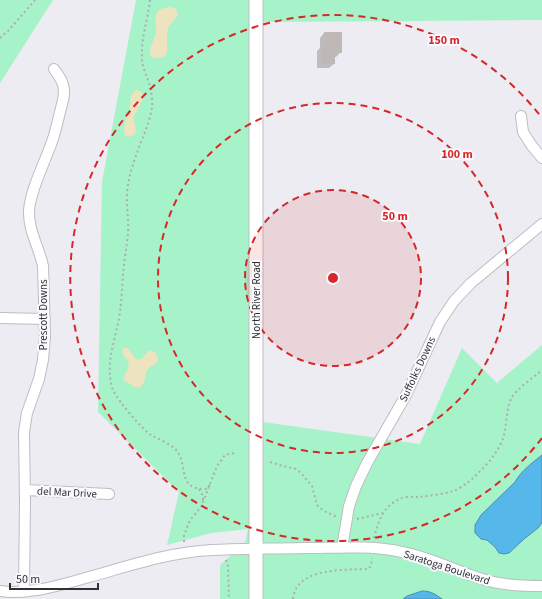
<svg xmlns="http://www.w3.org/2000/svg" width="542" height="599" viewBox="0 0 542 599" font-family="'Source Sans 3',sans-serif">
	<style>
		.green { fill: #a6f2c9 }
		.sand { fill: #ede3be }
		.water { fill: #56b7eb; stroke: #4b8fb4 }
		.shadow { fill: #0003 }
		.building { fill: #c0b8b6 }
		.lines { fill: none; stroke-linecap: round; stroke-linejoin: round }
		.minor-casing { stroke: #bdbdc4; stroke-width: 12 }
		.tertiary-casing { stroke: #bdbdc4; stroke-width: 15 }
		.path { stroke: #adadb2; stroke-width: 2; stroke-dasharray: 2 3; stroke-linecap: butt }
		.minor { stroke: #fff; stroke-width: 10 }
		.tertiary { stroke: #fff; stroke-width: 13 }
		.ring { fill: none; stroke: #d62828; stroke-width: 2; stroke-dasharray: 7 5 }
		.labels { text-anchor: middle; stroke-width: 4; stroke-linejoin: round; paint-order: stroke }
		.street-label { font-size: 11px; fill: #323234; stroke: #f9f9fe }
		.centre { fill: #d62828; stroke: #f9f9fe; stroke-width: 2 }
		.ring-label { font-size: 12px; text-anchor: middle; font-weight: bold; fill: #d62828; stroke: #f9f9fe; stroke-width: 4; stroke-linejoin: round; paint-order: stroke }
	</style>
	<rect width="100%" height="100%" fill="#ececf2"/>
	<path class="green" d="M0,0H53L0,83Z
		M136,0H249V420L420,444L462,348L497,383L542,345V599H220V565L245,543L248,529L211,533L167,545L179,492L98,412L102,182Z
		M262,0H542V20L262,22Z"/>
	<path class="sand" d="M170,7C173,7 175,8 177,11C180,19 169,22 168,29C165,38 173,61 156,58C152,58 150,56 150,53C149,47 155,39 156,32C157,26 153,17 158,11C161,8 166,8 170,7Z
		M137,90C152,93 135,110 134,117C133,125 141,133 129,137L125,135C122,124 128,117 130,106C131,100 129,93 137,90Z
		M124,348H128L134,357L138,360L142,358L149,350L155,352C164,366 149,364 146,372C144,379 147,382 140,387H135L123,380C124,373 131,368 128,361C126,358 124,356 122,352V351Z"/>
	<path class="water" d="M542,455V523L538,528L524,539L509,553L504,554L499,553L495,547L487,540L481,539L475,533V525L481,515L515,482C521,471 532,463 542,455Z
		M422,591C431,591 435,594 442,599H403L407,596Z"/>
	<path class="shadow" d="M324,33L341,52L336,57H334V64L329,68H317V51L320,48V38Z"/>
	<path class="building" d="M324,32H342V53H335V64H321V46H324Z"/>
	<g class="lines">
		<g class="minor-casing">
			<path id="minor" d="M521,116L523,132L532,146L542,158
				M0,318L45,319
				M25,490L109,494
				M342,548L349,506L356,486L367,463L406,395L440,322L454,301L471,283L542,224
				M0,591C31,595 60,585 89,577C129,566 170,552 212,550C242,548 273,549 303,548C336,548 370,545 402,552C428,557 452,569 476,577C498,585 520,586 542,586
				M24,592L25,501L24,432L27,413L39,379L43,360L45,336L43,266C39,247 28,230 29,210C31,190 41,171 48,152C54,139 57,125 60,112C62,103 66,94 63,85C62,79 57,74 54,69"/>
		</g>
		<g class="tertiary-casing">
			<path id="tertiary" d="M256,599V0"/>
		</g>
		<path class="path" d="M150,0C148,19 141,38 142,57C142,67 146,74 149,83C151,90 153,99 152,107C150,122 143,136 138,150C134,161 130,173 128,185C125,201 129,217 128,233C127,244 125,255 124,266C122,281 122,297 120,312C117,336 106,358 111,383C112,386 112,389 114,392C119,402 142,429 151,435C158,439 173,445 177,451C188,466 177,490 206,489L210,485
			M0,38L9,30L35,0
			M270,462L283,466L296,469L301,473L312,486L317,505L324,511L337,517
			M199,489L203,496V501
			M357,519L383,513
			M374,538C378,522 383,506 400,499C404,496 412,497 418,497C429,496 443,494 454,491C458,489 463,486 467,483C480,473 500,452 504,435C507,424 506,410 511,399C515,390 534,377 542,370
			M184,542V535L190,520L201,507L217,466L225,455L234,453
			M226,560L228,565L229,599
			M293,599C296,567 345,570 368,569L371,566L372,558"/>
		<use href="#minor" class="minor"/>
		<use href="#tertiary" class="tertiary"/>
	</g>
	<circle cx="333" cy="278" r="88" fill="#d62828" fill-opacity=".12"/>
	<g class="ring">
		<circle cx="333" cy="278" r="88"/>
		<circle cx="333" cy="278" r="175"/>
		<path d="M542 438A263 263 0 1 1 542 118"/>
	</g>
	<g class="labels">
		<g class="street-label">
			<text transform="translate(256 300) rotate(-90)" y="4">North River Road</text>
			<text transform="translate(43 315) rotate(-90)" y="4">Prescott Downs</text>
			<text transform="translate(417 369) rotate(-65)" y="4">Suffolks Downs</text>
			<text transform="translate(67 492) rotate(3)" y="4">del Mar Drive</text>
			<text transform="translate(447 567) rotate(18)" y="4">Saratoga Boulevard</text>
		</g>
	</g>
	<circle cx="333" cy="278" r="6" class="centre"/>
	<g class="ring-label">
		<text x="444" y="44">150 m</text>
		<text x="457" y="158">100 m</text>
		<text x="395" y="220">50 m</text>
	</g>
	<path d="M10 583v6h88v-6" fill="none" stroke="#323234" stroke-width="2"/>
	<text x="16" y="583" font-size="12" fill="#323234" stroke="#f9f9fe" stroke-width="3" paint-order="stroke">50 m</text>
</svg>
